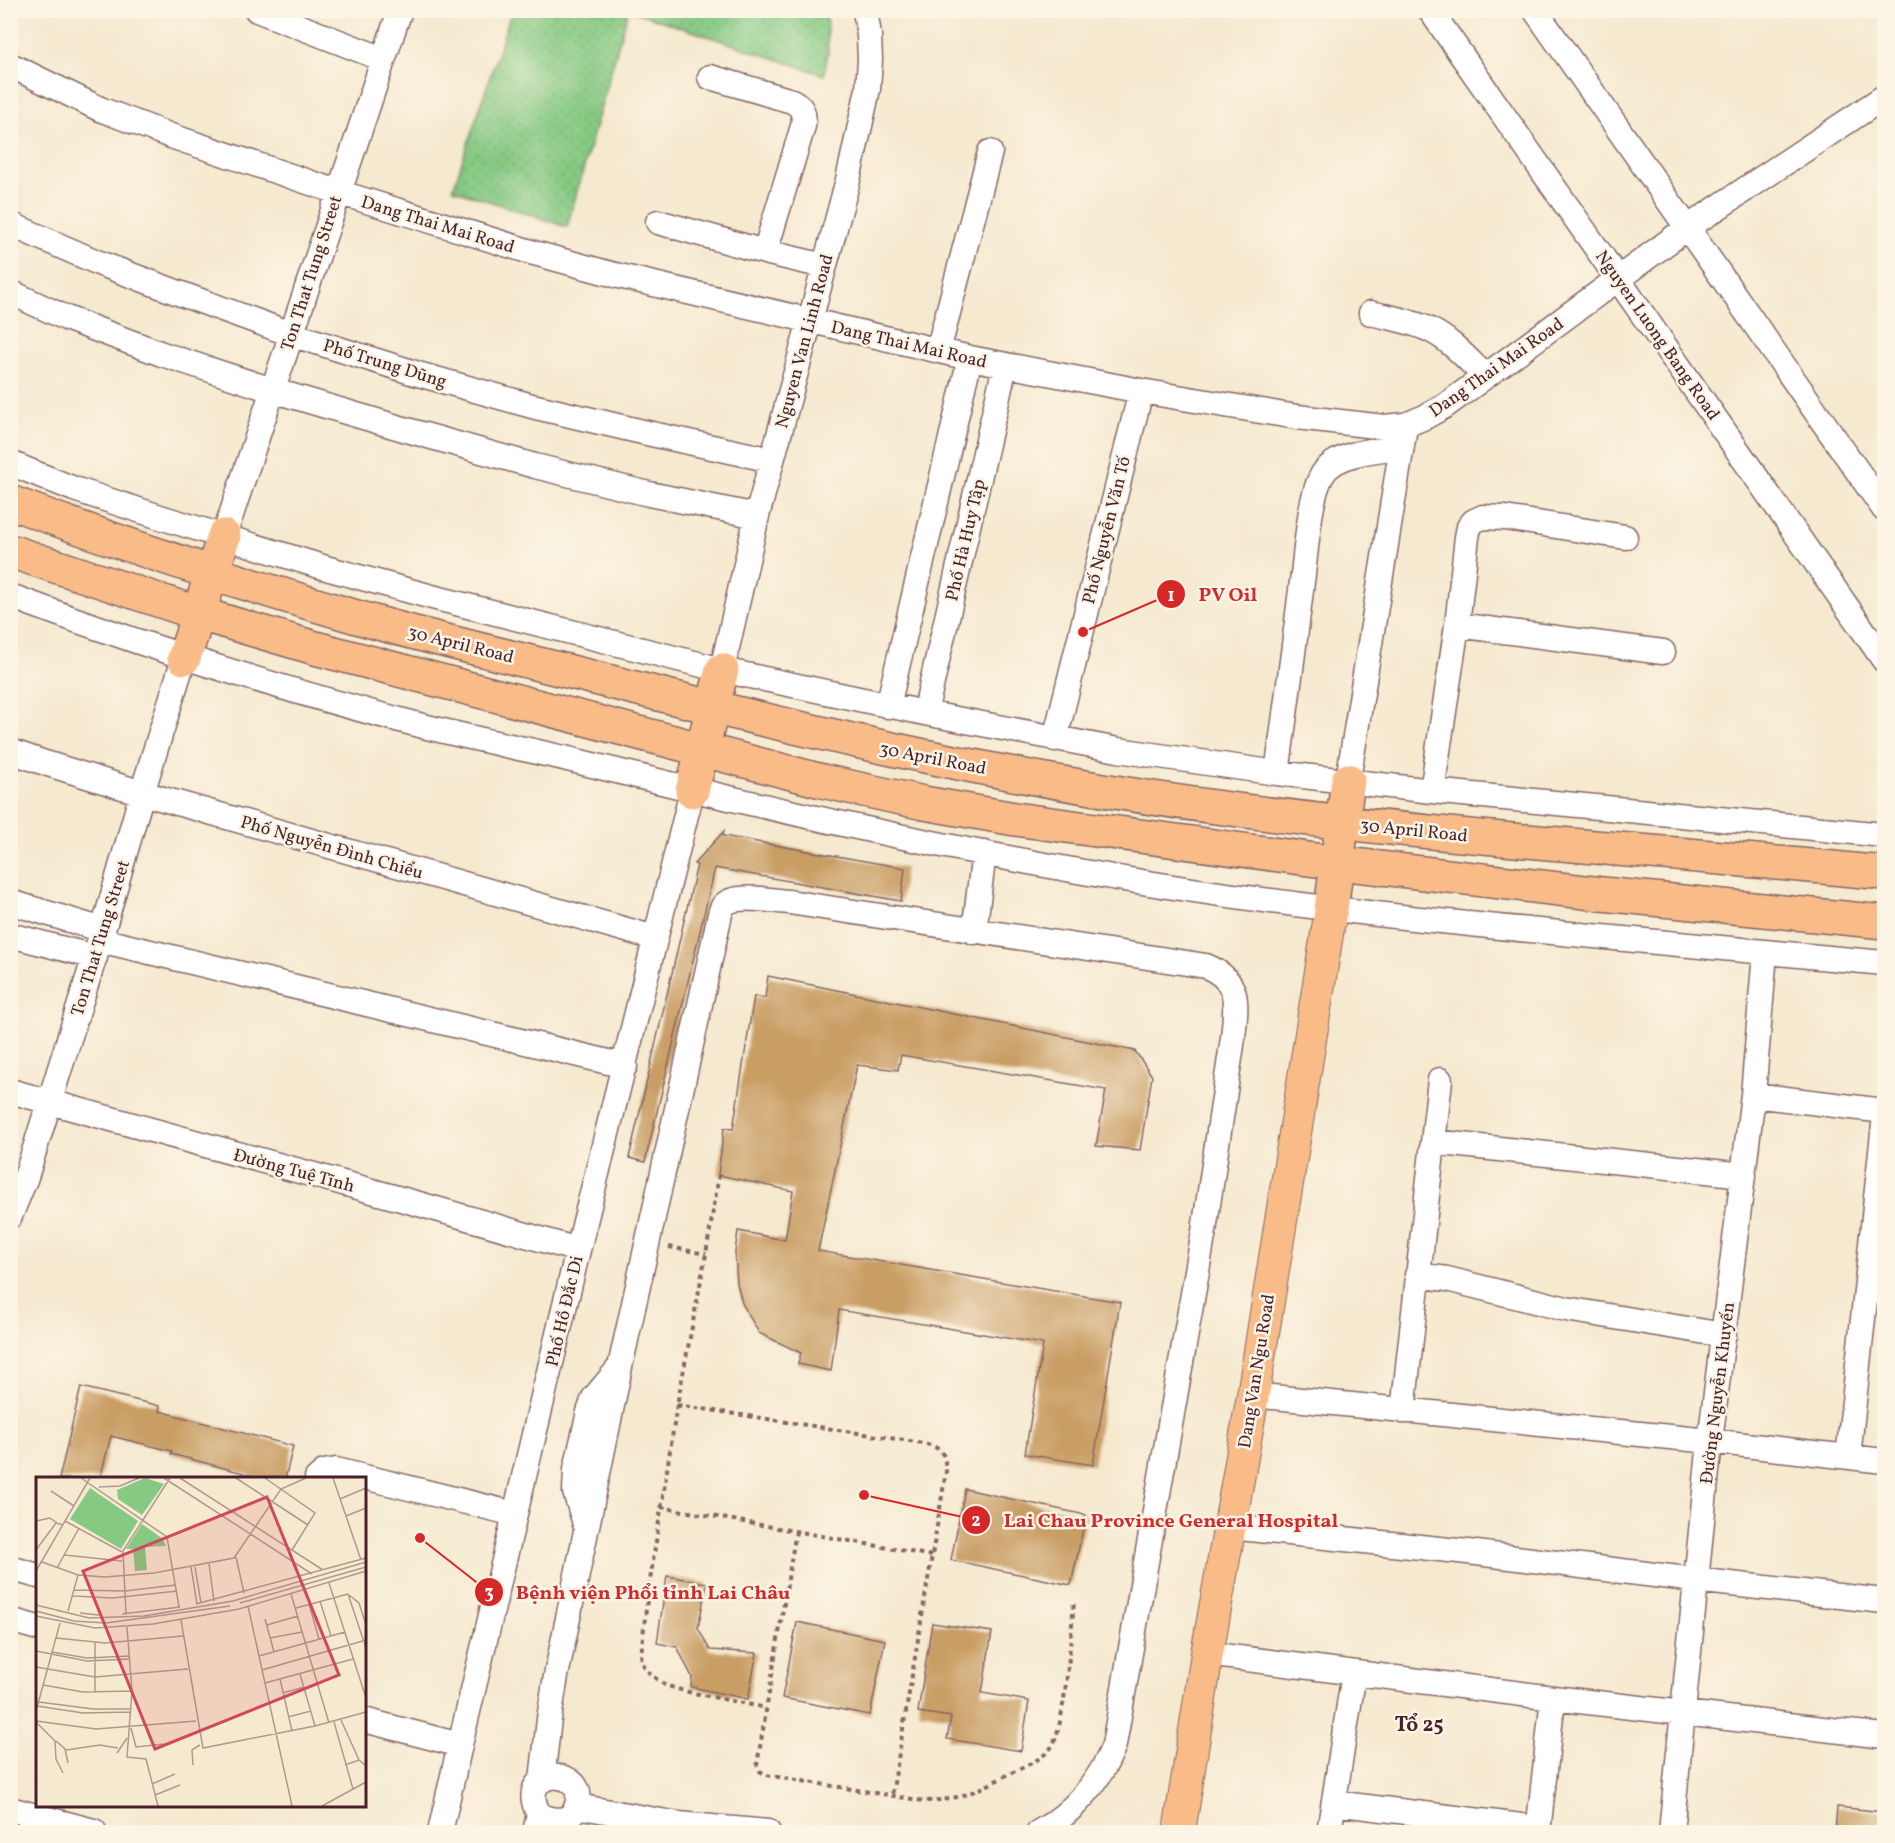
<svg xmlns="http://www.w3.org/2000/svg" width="1895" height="1843" viewBox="0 0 1895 1843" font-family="Vollkorn,serif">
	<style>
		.grass { fill: url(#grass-dots); stroke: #687456; stroke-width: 1.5 }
		.building { fill: #c99e65 }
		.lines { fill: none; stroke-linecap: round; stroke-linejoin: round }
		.minor-casing { stroke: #866664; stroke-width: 27 }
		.major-casing { stroke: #866664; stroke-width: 34 }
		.highway-casing { stroke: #866664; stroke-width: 36 }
		.path { stroke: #866664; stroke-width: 4; stroke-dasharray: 4.5 4.5; stroke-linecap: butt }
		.minor { stroke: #fff; stroke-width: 24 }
		.major { stroke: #f9bc89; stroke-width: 32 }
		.highway { stroke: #f9bc89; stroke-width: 33 }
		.labels { text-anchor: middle; stroke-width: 5; stroke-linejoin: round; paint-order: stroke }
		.street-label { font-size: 18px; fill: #4a1f2b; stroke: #fcf5e5 }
		.quarter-label { font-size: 21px; font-weight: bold; fill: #4a1f2b; stroke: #fcf5e5 }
		.inset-road { fill: none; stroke: #b1988d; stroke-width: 1.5 }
		.view { fill: #d1495b; fill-opacity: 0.15; stroke: #d1495b; stroke-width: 3 }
		.inset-edge { fill: none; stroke: #4a1f2b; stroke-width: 3 }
		.leader { fill: none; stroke: #d62828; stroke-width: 2 }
		.callout-dot { fill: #d62828; stroke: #fcf5e5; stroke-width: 2 }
		.mark-label { font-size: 18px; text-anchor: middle; font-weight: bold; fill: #fff }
		.callout-label { font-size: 20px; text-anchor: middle; font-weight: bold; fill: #d62828; stroke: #fcf5e5; stroke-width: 5; stroke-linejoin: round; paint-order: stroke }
	</style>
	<defs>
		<pattern id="grass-dots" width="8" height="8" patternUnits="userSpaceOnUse" patternTransform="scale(1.5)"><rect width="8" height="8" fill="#85c982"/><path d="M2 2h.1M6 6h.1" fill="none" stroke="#74ac70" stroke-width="1.8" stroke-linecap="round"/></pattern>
	</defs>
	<rect width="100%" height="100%" fill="#fcf5e5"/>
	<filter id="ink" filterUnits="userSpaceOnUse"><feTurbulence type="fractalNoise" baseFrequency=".0167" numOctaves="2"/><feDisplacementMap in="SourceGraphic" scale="12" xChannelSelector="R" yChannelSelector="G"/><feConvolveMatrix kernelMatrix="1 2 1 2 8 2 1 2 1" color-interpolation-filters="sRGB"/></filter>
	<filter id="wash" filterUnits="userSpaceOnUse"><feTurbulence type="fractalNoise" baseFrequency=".008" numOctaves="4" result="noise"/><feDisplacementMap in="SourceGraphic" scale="24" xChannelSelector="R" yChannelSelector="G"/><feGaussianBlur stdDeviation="1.35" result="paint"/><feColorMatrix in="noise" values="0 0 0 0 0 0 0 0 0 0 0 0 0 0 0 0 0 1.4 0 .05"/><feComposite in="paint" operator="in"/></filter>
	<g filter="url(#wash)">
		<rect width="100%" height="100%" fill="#f5e9cf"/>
		<path class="grass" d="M512,10L628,11L567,227L453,189Z
			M632,11H826L828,52L824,75Z"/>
		<g id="blocks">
			<path class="building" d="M724,831L723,836L905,868L901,901L715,868L645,1162L629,1158L697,865L694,864Z
				M768,976L1135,1051L1152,1076L1140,1150L1096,1146L1106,1090L901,1055L898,1070L857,1065L818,1251L1120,1302L1093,1465L1025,1454L1043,1344L839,1310L831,1371L798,1364L801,1353L759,1333L742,1303L737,1283L735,1252L738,1231L785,1240L793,1191L718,1175L724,1128L733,1129L754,996L765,998Z
				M81,1387L160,1406L159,1411L293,1446L285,1479H266L171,1454L172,1451L111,1436L100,1479H59Z
				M965,1489L1086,1515L1071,1585L951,1560Z
				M667,1576L707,1583L698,1628L710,1650L757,1653L748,1699L691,1687L692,1677L677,1647L657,1643Z
				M797,1622L885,1640L870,1715L782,1698Z
				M932,1623L992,1632L982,1693L1029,1701L1021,1751L947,1739L951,1717L918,1712Z
				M1837,1807L1884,1812V1833H1835Z"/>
		</g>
	</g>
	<g filter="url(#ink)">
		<use href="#blocks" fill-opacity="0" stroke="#866664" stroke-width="1.5"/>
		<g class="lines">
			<g class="minor-casing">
				<path id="minor" d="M257,10L383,59
					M1430,10L1884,660
					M1535,10L1884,509
					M10,65L100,109L171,136L338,192L534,253L615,275L970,358L1141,391L1297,417L1384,427L1405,425L1425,417L1445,406L1687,228L1884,97
					M710,77L792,101C803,107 805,114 803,126L765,252
					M658,222L765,252L824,266
					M10,224L99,263L184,295L291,334L418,374L532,406L647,433L772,460
					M10,292L66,318L162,354L272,390L407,430L535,466L649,494L757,516
					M1371,313C1391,318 1412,321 1430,330C1451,340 1468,360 1485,376
					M938,351L990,152
					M10,463L74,489L160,517L326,568L432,597L722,670L925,713L1118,750L1277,773L1432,791L1884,835
					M224,536L400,10
					M10,596C146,647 283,690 423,726C470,738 517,747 564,758C757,806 951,851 1148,883C1309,909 1472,925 1635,940C1718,948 1801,956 1884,963
					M1457,625L1663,652
					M722,670L757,516L848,180L861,121L868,89L870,60L869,35L865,10
					M888,706L970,358
					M925,713L1005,366
					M1055,739L1141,391
					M10,751L45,763L142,793L655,938
					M1277,773C1286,709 1294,646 1302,582C1306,555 1309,490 1325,471C1340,452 1379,450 1402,446
					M1348,780L1404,433
					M1432,791L1457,625L1467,537L1469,527L1474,521L1483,517L1505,518L1625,537
					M10,902L103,930
					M974,932L984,853
					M10,935L95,957
					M100,940L625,1066
					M10,1091L419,1204L578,1250
					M1753,1095L1884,1111
					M1433,1142L1744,1175
					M10,1216L26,1177L103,930L142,793L184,658
					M1417,1275L1447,1279L1566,1309L1724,1335
					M1253,1395L1710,1441L1884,1461
					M1403,1411L1440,1080
					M1848,1457L1884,1124
					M317,1478L324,1472L336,1470L515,1514
					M586,1527L575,1492L576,1469L589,1412L594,1398L619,1368
					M1230,1527L1468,1552L1695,1580L1884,1601
					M10,1568L38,1576
					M10,1620L38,1628
					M1207,1654L1553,1698L1884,1736
					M364,1720L460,1745
					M542,1780L549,1719L556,1676L620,1367L720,914C721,911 722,907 724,905C735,893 774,901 789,902L1206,966C1242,981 1236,1005 1233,1038L1204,1231L1114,1745C1100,1782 1073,1813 1039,1832
					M1334,1803L1538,1828
					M577,1806L678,1824L768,1832
					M10,1809L94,1831
					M440,1832L460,1745L578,1250L692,791
					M535,1832L539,1814C513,1767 589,1765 577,1805C572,1824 552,1822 539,1814
					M1329,1832L1354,1673
					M1538,1832L1553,1698
					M1671,1832L1710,1441L1753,1095L1765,953"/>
			</g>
			<g class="major-casing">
				<path id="major" d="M1179,1832L1207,1654L1253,1395L1331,909"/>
			</g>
			<g class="highway-casing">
				<path id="highway" d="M10,502C128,547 246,585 367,620C441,641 517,658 591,677C800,730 1009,780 1223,808C1443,838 1664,851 1884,873
					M10,551L200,614L315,648L822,781L924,803L1015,819L1338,863L1602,894L1884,922
					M184,658L224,536
					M692,791L722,670
					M1331,909L1348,780"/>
			</g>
			<path class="path" d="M719,1175L706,1254L677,1405L647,1600L641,1655L644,1666L651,1675L665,1685L684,1691L766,1708
				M669,1247L706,1254
				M677,1405L923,1443C942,1448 945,1452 946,1472L892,1795
				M661,1507L933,1556
				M796,1531L757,1765L760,1771L766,1775L924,1801C955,1801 976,1792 1003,1777C1018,1769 1039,1762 1050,1749C1065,1733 1071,1630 1074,1603"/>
			<use href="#minor" class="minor"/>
			<use href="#major" class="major"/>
			<use href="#highway" class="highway"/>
		</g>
	</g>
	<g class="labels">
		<g class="street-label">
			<text transform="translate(438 224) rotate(17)" y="6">Dang Thai Mai Road</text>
			<text transform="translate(311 273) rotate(-72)" y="6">Ton That Tung Street</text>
			<text transform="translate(1658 335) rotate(55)" y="6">Nguyen Luong Bang Road</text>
			<text transform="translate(804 341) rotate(-75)" y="6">Nguyen Van Linh Road</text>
			<text transform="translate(909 344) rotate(13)" y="6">Dang Thai Mai Road</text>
			<text transform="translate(385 363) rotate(17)" y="6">Phố Trung Dũng</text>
			<text transform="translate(1496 367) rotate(-35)" y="6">Dang Thai Mai Road</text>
			<text transform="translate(1106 530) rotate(-76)" y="6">Phố Nguyễn Văn Tố</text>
			<text transform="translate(965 540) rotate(-77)" y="6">Phố Hà Huy Tập</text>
			<text transform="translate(461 644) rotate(14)" y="6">30 April Road</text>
			<text transform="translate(933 758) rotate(11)" y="6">30 April Road</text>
			<text transform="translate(1414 830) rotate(6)" y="6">30 April Road</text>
			<text transform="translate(332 847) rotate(16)" y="6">Phố Nguyễn Đình Chiểu</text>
			<text transform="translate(100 938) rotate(-73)" y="6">Ton That Tung Street</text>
			<text transform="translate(294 1170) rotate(15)" y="6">Đường Tuệ Tĩnh</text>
			<text transform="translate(564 1311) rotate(-77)" y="6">Phố Hồ Đắc Di</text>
			<text transform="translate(1256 1371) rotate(-81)" y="6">Dang Van Ngu Road</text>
			<text transform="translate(1717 1393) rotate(-83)" y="6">Đường Nguyễn Khuyến</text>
		</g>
		<g class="quarter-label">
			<text x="1419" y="1731">Tổ 25</text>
		</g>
	</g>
	<g transform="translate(36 1477)">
		<rect width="330" height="330" fill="#f5e9cf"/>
		<path d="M109,1L128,7L106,38L82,22L81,13ZM54,11L102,44L85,72L34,42ZM106,47L127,62L130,69L109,70L111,93L99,94L97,72H90Z" fill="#85c982"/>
		<path class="inset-road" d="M45,1L131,60L143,130M128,1L276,97M144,1L287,93M200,1L272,48M229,1L279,36L256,73M297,1L325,83M63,10L84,9L103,1M15,14L38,29M304,22L330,11M310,39L330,31M0,44L14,41L21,46M29,44L86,75M0,73L20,46L27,48M28,78L86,84M200,80L208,116M6,85L42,98L69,100L118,96L198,81L245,12L270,1M173,87L178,124M155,90L161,127M159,90L165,126M21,91L43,51M0,94L54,1M293,106L330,221M38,113L89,114L140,108M255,117L293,246M312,117L330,171M313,118L323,126L330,148M37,119L77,121L141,114M284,124L295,159M204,126L330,90M160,127L330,81M273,127L283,162M0,128L53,141L108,139L197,124L330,85M212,129L256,329M260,131L312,117M0,134L38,144L70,146L194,129M32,134L42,98M44,136L63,138M86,137L144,130M90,137L87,74L134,1M0,139L59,151L117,147L203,132L330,94M229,142L238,175M145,143L167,271L279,249L330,235M231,148L262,139M91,150L96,214L91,280L110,282L122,329M20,161L69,166L147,159M234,161L266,155M59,166V216M0,174L51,184L94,182M16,175L51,181L94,179M223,179L309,155M0,190L59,200L152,192M226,193L330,163M264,197L279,249M244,202L256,254M229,206L317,182M7,208L47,215L96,214M247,216L268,210M3,225L57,232H94M1,229L47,236L94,235M0,234L24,146M252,240L275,234M305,243L323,283M0,244L60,252L160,244M0,245L19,264L20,282L27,296M298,245L317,312M95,251L100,270L128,267M20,264L29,272L32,286M30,273L64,268L82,271M81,276L91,261M157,288L156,273L164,268M309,288L323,283L330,289M116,307L139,297M119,318L144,308M286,329L330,305"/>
		<path class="view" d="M231,20L303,198L119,272L47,94Z"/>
		<rect width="330" height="330" class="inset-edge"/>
	</g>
	<path class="leader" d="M1083 632L1171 594M864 1495L976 1520M420 1538L489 1592"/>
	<g class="callout-dot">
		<circle cx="1083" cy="632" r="6"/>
		<circle cx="864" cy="1495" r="6"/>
		<circle cx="420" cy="1538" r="6"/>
		<circle cx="1171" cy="594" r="15"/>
		<circle cx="976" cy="1520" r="15"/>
		<circle cx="489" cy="1592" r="15"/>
	</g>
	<g class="mark-label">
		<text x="1171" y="601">1</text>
		<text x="976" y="1526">2</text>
		<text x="489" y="1598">3</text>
	</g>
	<g class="callout-label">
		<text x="1228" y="601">PV Oil</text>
		<text x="1171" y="1527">Lai Chau Province General Hospital</text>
		<text x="653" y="1599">Bệnh viện Phổi tỉnh Lai Châu</text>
	</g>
	<rect width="1895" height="1843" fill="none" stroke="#fcf5e5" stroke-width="36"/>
</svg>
